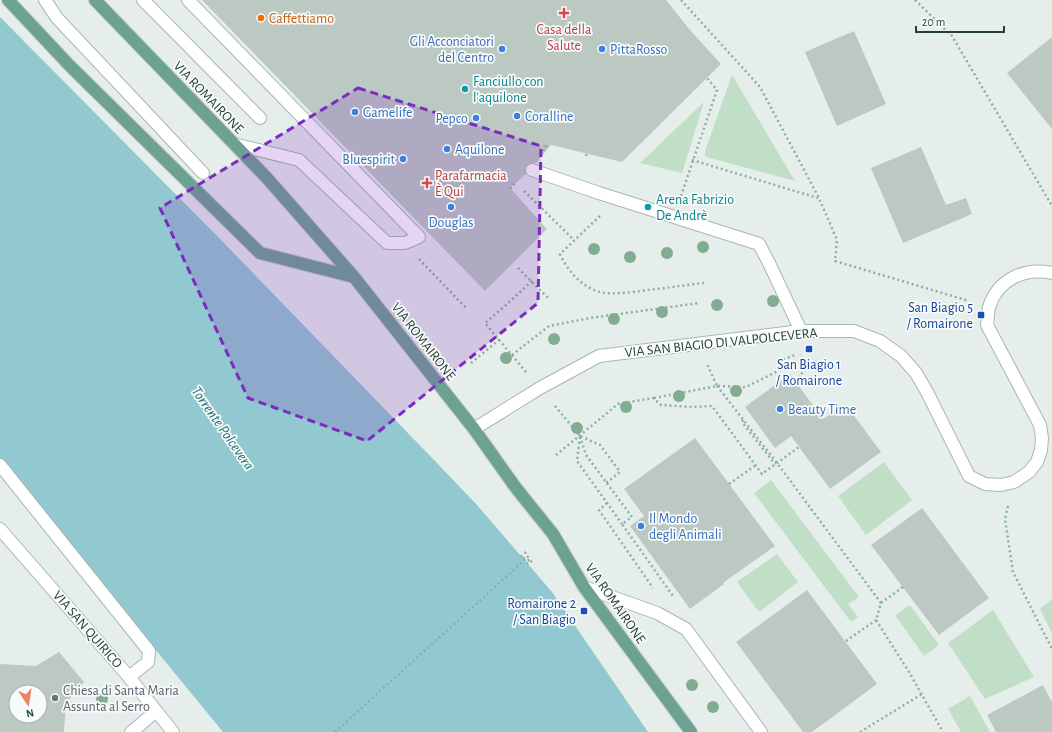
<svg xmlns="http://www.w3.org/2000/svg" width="1052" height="732" viewBox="0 0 1052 732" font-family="'Alegreya Sans',sans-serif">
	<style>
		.green { fill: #c1dec7 }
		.water { fill: #92c9d0 }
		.building { fill: #bcc9c3; fill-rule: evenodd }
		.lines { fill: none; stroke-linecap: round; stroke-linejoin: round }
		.service-casing { stroke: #a9b6b2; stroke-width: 14 }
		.pedestrian-casing { stroke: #a9b6b2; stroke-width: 14 }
		.minor-casing { stroke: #a9b6b2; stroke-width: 14 }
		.secondary-casing { stroke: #a5bab2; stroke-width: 14 }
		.primary-casing { stroke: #c2cac7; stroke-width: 14 }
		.path { stroke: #88b1a2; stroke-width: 2.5; stroke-dasharray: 2 3; stroke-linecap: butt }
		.service { stroke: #fff; stroke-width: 12 }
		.pedestrian { stroke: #fff; stroke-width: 12 }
		.minor { stroke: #fff; stroke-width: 12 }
		.secondary { stroke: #fff; stroke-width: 12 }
		.primary { stroke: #6da292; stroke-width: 12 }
		.tree { fill: #82ac92 }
		.marked { fill: #7b2cbf; fill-opacity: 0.2; stroke: #7b2cbf; stroke-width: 3; stroke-dasharray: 8 5; stroke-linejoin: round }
		.health-dot { fill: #e0444e; stroke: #f7fbf9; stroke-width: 1.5 }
		.food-dot { fill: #e8710a; stroke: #f7fbf9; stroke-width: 1.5 }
		.shop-dot { fill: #3f7fe0; stroke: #f7fbf9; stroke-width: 1.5 }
		.culture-dot { fill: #0f9aa8; stroke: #f7fbf9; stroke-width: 1.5 }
		.transit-dot { fill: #1a4fb4; stroke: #f7fbf9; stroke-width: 1.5 }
		.worship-dot { fill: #6b7280; stroke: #f7fbf9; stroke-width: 1.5 }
		.labels { text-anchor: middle; stroke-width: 3.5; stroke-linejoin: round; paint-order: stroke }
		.food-label { font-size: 14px; fill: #c56008; stroke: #f7fbf9; text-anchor: start }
		.health-label { font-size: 14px; fill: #be3a42; stroke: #f7fbf9 }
		.shop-label { font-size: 14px; fill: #366cbe; stroke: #f7fbf9; text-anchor: start }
		.culture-label { font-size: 14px; fill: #0d838f; stroke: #f7fbf9; text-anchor: start }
		.street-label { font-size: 14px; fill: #264038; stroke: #f7fbf9 }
		.transit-label { font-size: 14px; fill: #164399; stroke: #f7fbf9; text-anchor: end }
		.worship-label { font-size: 14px; fill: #5b616d; stroke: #f7fbf9; text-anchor: start }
		.water-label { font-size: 15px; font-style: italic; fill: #216f7a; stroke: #f7fbf9 }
	</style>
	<rect width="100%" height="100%" fill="#e6eeeb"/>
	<path class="green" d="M732,75L795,181L710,158L705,156V151Z
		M704,102L682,173L640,163Z
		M884,462L912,500L866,535L838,496Z
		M771,480L859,597L848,604L858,617L851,622L754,493Z
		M777,554L798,582L759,612L737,582Z
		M1052,599V633L1040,609Z
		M910,605L939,645L924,656L895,615Z
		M993,610L1034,677L985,699L948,643Z
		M970,696L990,732H961L948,709Z"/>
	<path class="water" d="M0,17L224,243L434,460L477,505L552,592L648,732H223L27,493L0,463Z"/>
	<path class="building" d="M202,0H666L690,30L721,64L622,162L551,145L536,163H531L527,165L525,168L526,174L510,188L547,229L485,291Z
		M854,31L886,104L837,126L805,52Z
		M1052,37V129L1007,73Z
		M921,147L946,205L966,198L972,214L903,243L871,168Z
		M790,374L823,419L841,407L848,416L852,413L881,452L830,489L791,436L775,448L745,407Z
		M695,438L775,546L723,583L724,584L690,609L630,526L644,516L624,489Z
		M922,508L989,598L939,635L871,545Z
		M807,590L877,684L812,732H803L736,642Z
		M59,652L84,682L66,703L64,732H0V664L36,666ZM16,692H40V716H16Z
		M1043,685L1052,702V732H996L987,715Z"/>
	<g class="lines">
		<g class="service-casing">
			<path id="service" d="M45,0L57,18L203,173
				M143,0L260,118
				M188,0L419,237L405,243H387L299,160L234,144
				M532,170L599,193L759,244L769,263L801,331
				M0,465L149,651L148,662L129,677
				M584,587L657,613L686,629L761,732
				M134,730L156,711"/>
		</g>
		<g class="pedestrian-casing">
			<path id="pedestrian" d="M131,732L134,730"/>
		</g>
		<g class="minor-casing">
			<path id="minor" d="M474,429L540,388L599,356L801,331H854L880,341L901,356L916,373L927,392L969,476L985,484L1001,485L1014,482L1029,472L1037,462L1041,450L1042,438L1040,425L987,325C988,320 988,312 989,307C998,279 1025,267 1052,273"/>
		</g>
		<g class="secondary-casing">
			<path id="secondary" d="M0,529L129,677L173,732"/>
		</g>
		<g class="primary-casing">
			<path id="primary" d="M8,0L70,66L260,253L354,277
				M95,0L266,177L354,277L474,429L516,488L553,534L584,587L691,732"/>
		</g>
		<path class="path" d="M681,0L760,87L819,198L837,240L835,261L969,301
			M915,0L952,36L1052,206
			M541,151L547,143
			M543,151L548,144
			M586,156L587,153
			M692,160L818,198
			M510,189L515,183
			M524,191L574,240
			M681,196L717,90L707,78
			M600,216L560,254C568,272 584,290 605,293C619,294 634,292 648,290C667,288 685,285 704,283
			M419,259L467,309
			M518,268L550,300
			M512,355L549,326L590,318L699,303
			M471,363L500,339
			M526,372L485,323L506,305L532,281
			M795,381L802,375L801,354
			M717,386L777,463L881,603L876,620L909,672L943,732
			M718,386L746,387L786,367L784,359L795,355
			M654,398L717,386L707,364
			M555,406L580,436L600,445L620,472L606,483
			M743,420L742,422L774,463H776
			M580,436L586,455L632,517L622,524L673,596
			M580,437L577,461L622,524
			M556,455L618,404L653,398L661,405L692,407L712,406L762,474L799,447
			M729,484L756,465
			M607,503L599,510L653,588
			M1008,506L1005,519L1013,572L1052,649
			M526,552L521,557L523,559L527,556L530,559L526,562L528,564L533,560
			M881,603L903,587
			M846,641L876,620
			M335,732L528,557
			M860,732L922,694"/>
		<use href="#service" class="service"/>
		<use href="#pedestrian" class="pedestrian"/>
		<use href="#minor" class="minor"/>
		<use href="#secondary" class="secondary"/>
		<use href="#primary" class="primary"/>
	</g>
	<g class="tree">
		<circle cx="703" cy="247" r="6"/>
		<circle cx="594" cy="249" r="6"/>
		<circle cx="667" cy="253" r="6"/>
		<circle cx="630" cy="257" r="6"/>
		<circle cx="773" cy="301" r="6"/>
		<circle cx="717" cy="305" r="6"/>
		<circle cx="662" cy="312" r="6"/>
		<circle cx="614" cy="319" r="6"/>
		<circle cx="554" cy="339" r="6"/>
		<circle cx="506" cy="358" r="6"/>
		<circle cx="736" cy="391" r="6"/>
		<circle cx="679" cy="396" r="6"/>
		<circle cx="626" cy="407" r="6"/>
		<circle cx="577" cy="428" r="6"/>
		<circle cx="692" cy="685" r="6"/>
		<circle cx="102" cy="699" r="6"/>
		<circle cx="713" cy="707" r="6"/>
	</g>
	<path class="marked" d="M358,88L541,146L538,303L367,441L248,398L160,208Z"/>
	<g class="health-dot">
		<path d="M562 7h4v4h4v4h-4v4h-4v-4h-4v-4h4z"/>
		<path d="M425 177h4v4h4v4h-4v4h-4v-4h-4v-4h4z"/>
	</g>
	<circle class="food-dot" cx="261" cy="18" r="4"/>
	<g class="shop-dot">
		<circle cx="502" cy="49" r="4"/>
		<circle cx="602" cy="49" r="4"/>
		<circle cx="355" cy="112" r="4"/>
		<circle cx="517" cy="116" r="4"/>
		<circle cx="476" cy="118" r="4"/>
		<circle cx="447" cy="149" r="4"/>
		<circle cx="403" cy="159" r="4"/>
		<circle cx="451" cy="207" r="4"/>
		<circle cx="780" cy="409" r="4"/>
		<circle cx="641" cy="526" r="4"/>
	</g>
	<g class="culture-dot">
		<circle cx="465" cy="89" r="4"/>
		<circle cx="648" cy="207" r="4"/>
	</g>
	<g class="transit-dot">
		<rect x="977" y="311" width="8" height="8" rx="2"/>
		<rect x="805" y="345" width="8" height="8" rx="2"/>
		<rect x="580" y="607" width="8" height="8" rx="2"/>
	</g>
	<circle class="worship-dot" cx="55" cy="698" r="4"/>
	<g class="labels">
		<g class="food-label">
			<text x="269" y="23">Caffettiamo</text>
		</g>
		<g class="health-label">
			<text x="564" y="34">Casa della<tspan x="564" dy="16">Salute</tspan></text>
			<text x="435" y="180" text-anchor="start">Parafarmacia<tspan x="435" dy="16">È Qui</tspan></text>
		</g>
		<g class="shop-label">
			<text x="494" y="46" text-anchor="end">Gli Acconciatori<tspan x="494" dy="16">del Centro</tspan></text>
			<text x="610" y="54">PittaRosso</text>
			<text x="363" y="117">Gamelife</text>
			<text x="525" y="121">Coralline</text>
			<text x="468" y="123" text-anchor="end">Pepco</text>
			<text x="455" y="154">Aquilone</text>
			<text x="395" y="164" text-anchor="end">Bluespirit</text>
			<text x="451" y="227" text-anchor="middle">Douglas</text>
			<text x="788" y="414">Beauty Time</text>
			<text x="649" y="523">Il Mondo<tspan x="649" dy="16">degli Animali</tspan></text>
		</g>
		<g class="culture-label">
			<text x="473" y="86">Fanciullo con<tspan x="473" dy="16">l'aquilone</tspan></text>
			<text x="656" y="204">Arena Fabrizio<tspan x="656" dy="16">De Andrè</tspan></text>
		</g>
		<g class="street-label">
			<text transform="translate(209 97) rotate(46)" y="5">VIA ROMAIRONE</text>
			<text transform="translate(424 341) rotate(52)" y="5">VIA ROMAIRONE</text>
			<text transform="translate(721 342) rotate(-6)" y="5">VIA SAN BIAGIO DI VALPOLCEVERA</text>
			<text transform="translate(616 603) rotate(55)" y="5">VIA ROMAIRONE</text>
			<text transform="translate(88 629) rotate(49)" y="5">VIA SAN QUIRICO</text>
		</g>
		<g class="transit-label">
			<text x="973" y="312">San Biagio 5<tspan x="973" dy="16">/ Romairone</tspan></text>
			<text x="809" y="369" text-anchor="middle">San Biagio 1<tspan x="809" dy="16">/ Romairone</tspan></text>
			<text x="576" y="608">Romairone 2<tspan x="576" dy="16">/ San Biagio</tspan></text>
		</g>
		<g class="worship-label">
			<text x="63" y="695">Chiesa di Santa Maria<tspan x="63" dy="16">Assunta al Serro</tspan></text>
		</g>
		<g class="water-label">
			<text transform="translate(223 428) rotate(55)" y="5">Torrente Polcevera</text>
		</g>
	</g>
	<g transform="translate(28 704) rotate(168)"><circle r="19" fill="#f7fbf9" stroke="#a3b0ac"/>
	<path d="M0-3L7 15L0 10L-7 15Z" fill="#ec8267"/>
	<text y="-6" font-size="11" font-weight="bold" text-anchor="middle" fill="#264038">N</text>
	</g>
	<path d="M916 26v6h88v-6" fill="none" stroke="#264038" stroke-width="2"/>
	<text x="922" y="26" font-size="12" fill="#264038" stroke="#f7fbf9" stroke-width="3" paint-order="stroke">20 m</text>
</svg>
